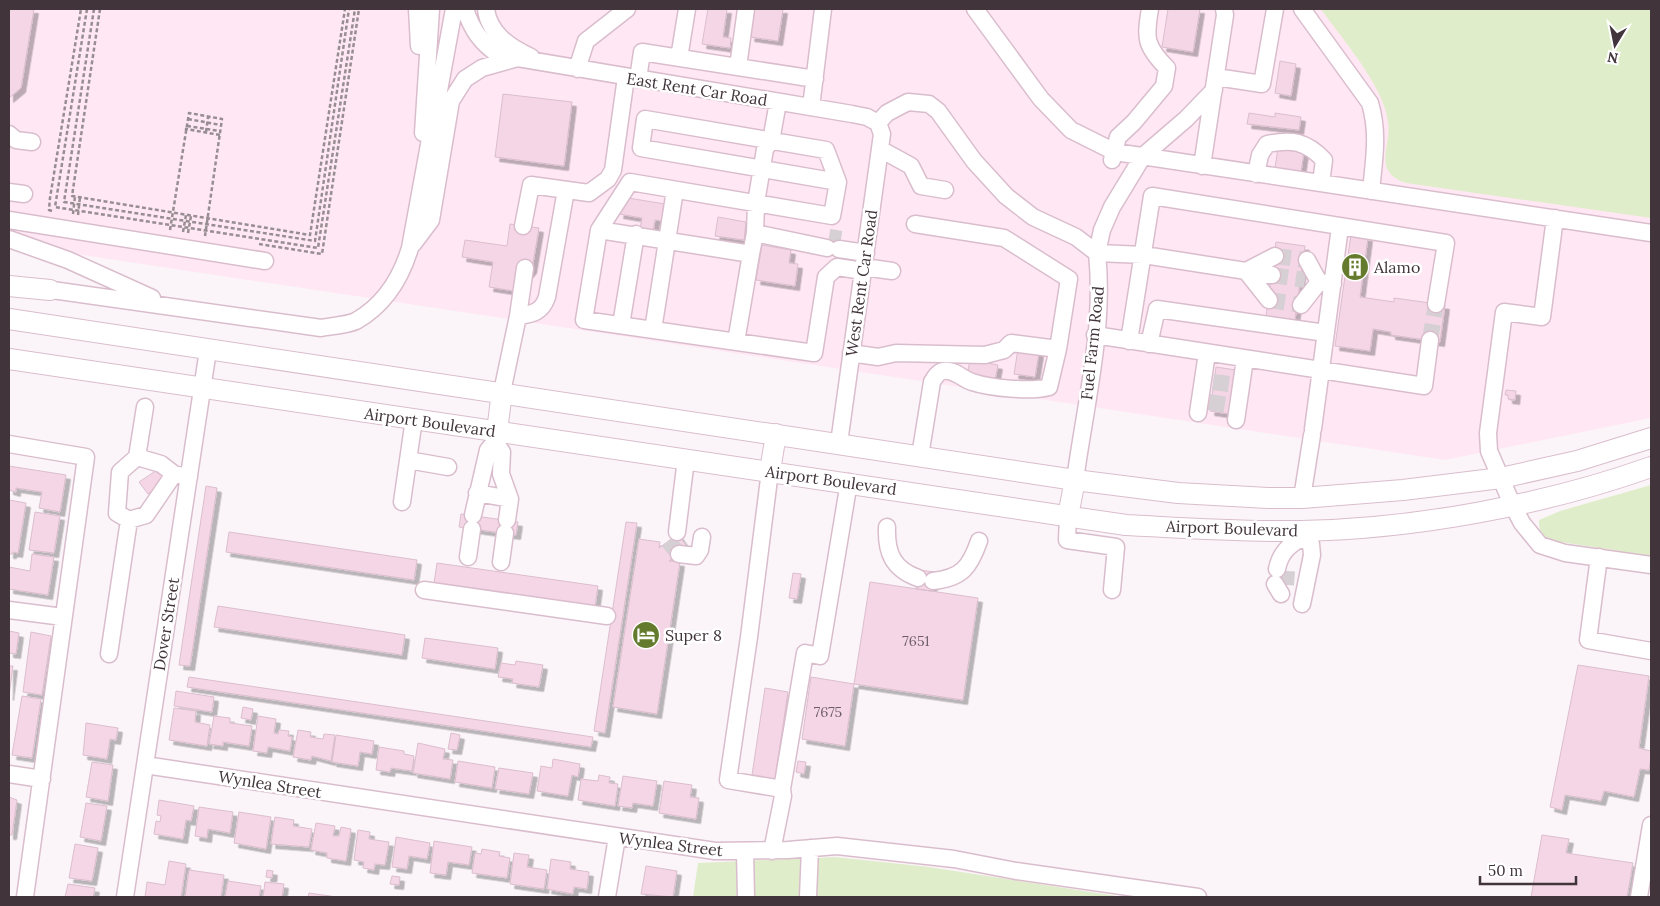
<svg xmlns="http://www.w3.org/2000/svg" width="1660" height="906" viewBox="0 0 1660 906" font-family="Lora,serif">
	<style>
		.built { fill: #ffe8f4 }
		.green { fill: #e0edca }
		.building { fill: #f4d6e6; stroke: #dbbecd; filter: url(#shadow) }
		.lines { fill: none; stroke-linecap: round; stroke-linejoin: round }
		.minor-tunnel { stroke: #d6cfd3; stroke-width: 16; stroke-dasharray: 16 8; stroke-linecap: butt }
		.minor-casing { stroke: #dabdcd; stroke-width: 19 }
		.major-casing { stroke: #dabdcd; stroke-width: 22 }
		.path { stroke: #978d92; stroke-width: 2.5; stroke-dasharray: 4 2.5; stroke-linecap: butt }
		.minor { stroke: #fff; stroke-width: 16 }
		.major { stroke: #fff; stroke-width: 20 }
		.labels { text-anchor: middle; stroke-width: 5; stroke-linejoin: round; paint-order: stroke }
		.number-label { font-size: 14px; fill: #6e5d66 }
		.street-label { font-size: 16px; fill: #41353b; stroke: #fff }
		.poi-label { font-size: 16px; fill: #41353b; stroke: #fff; text-anchor: start }
	</style>
	<defs>
		<filter id="shadow"><feDropShadow dx="4.5" dy="4.5" stdDeviation="0" flood-color="#0004"/></filter>
	</defs>
	<rect width="100%" height="100%" fill="#fbf5f9"/>
	<path class="built" d="M9,9H1651V418L1445,460L9,244Z"/>
	<path class="green" d="M1321,9H1651V218L1406,183C1371,171 1392,147 1388,121C1383,85 1342,39 1321,9Z
		M1651,485V556L1554,541C1544,537 1538,532 1539,520L1560,511Z
		M835,857L929,867L1123,897H693L698,863Z"/>
	<path class="building" d="M9,9H34L21,88L9,98Z
		M708,9H727L723,37L731,38L730,48L702,44Z
		M754,9H783L778,41L750,37Z
		M1168,9H1200L1193,52L1162,47Z
		M1280,61L1296,64L1291,96L1275,93Z
		M503,94L572,102L564,166L495,157Z
		M1249,113L1275,117V113L1301,117L1299,130L1247,124Z
		M1278,148L1304,151L1301,172L1275,168Z
		M622,197L665,204L662,221L655,220L653,232L640,229L642,218L619,214Z
		M718,217L746,222L744,240L715,236Z
		M510,224L539,228L532,269L514,291L489,287L493,262L462,257L465,240L507,246Z
		M1351,235L1368,237L1360,297L1394,302V298L1445,305L1440,342L1391,335V332L1373,329L1370,351L1335,346Z
		M1276,242L1305,246L1294,327L1265,323Z
		M762,245L791,250L789,263L798,264L795,286L756,280Z
		M1018,349L1039,352L1035,377L1014,374Z
		M970,360L998,365L995,380L967,376Z
		M1216,367L1236,370L1230,414L1210,411Z
		M1506,390L1516,391L1515,400L1508,399V395H1505Z
		M9,466L66,475L60,512L39,508L42,492L16,488V492L9,490Z
		M157,470L166,481L148,494L139,482Z
		M206,486L217,488L190,666L179,665Z
		M9,500L26,503L18,553L13,552L12,554H9Z
		M35,512L60,516L54,553L29,550Z
		M461,514L518,522L516,535L459,527Z
		M626,522L637,523L605,733L594,731Z
		M229,532L417,560L414,580L226,552Z
		M678,534L687,547L669,561L680,562L657,714L613,707L639,539L660,542L659,548Z
		M32,554L54,557L48,595L9,589V567L30,571Z
		M437,563L598,586L595,607L434,583Z
		M919,570L935,572L932,591L916,589Z
		M793,573L801,574L797,599L789,598Z
		M870,582L978,598L963,700L854,684Z
		M218,606L405,635L402,655L214,627Z
		M9,631L19,633L16,654L9,653Z
		M31,632L51,636L42,695L23,692Z
		M425,638L498,648L495,669L422,658Z
		M516,661L543,665L539,687L512,683L513,679L498,677L501,663L515,665Z
		M1578,665L1649,676L1639,748L1651,751V757L1649,770L1640,769L1634,797L1604,791L1601,801L1565,795L1562,810L1550,807Z
		M9,666H13L9,696Z
		M189,677L593,737L591,747L187,687Z
		M811,677L854,684L845,746L802,739Z
		M765,688L788,692L775,779L752,775Z
		M176,691L214,697L212,712L174,706Z
		M22,696L41,699L32,758L12,755Z
		M243,707L253,709L251,720L241,718Z
		M174,708L196,711L195,722L210,725L207,746L169,740Z
		M214,716L230,718V723L252,726L249,746L223,742V746L209,744Z
		M258,716L276,719L274,733L278,734L279,730L289,731L288,736L292,737L290,751L268,747L267,753L253,751Z
		M86,723L118,728L116,740L110,739L107,759L83,755Z
		M298,730L311,732L310,737L323,739L324,734L335,735L331,761L312,756L311,760L293,757Z
		M451,733L460,735L457,750L448,749Z
		M336,735L374,741L372,754L360,752L358,766L332,762Z
		M418,743L445,749L443,759L453,760L450,779L413,773Z
		M379,747L404,751V754L414,756L412,771L391,768L390,772L376,770Z
		M553,759L580,764L578,777L572,775L568,796L537,791L541,766L552,768Z
		M458,761L495,767L492,788L455,782Z
		M798,761L806,762L804,774L796,772Z
		M92,762L113,765L108,801L86,797Z
		M499,768L533,773L529,794L495,789Z
		M599,775L610,777L609,783L618,784L615,806L578,800L581,779L598,781Z
		M623,776L657,781L653,806L633,803L632,808L618,806Z
		M664,781L692,785L690,797L699,798L696,819L659,813Z
		M9,797L17,800L12,835H9Z
		M159,800L194,806L191,821L186,820L183,839L154,834L156,821L160,822L161,816L157,815Z
		M86,803L107,806L101,841L80,837Z
		M199,807L233,812L230,833L208,829L207,838L195,836Z
		M239,812L271,817L266,849L234,843Z
		M275,817L294,820L293,826L312,829L309,847L271,844Z
		M316,823L335,826L333,836H339L341,827L351,829L346,861L327,858V853L311,850Z
		M358,830L370,832L369,839L389,842L385,865L375,864L374,870L363,868L364,862L354,860Z
		M1542,835L1569,839L1566,853L1633,863L1627,897H1531Z
		M396,837L430,843L427,859L409,856L407,869L392,867Z
		M434,841L472,847L469,865L448,862L446,875L430,873Z
		M75,844L98,848L92,881L69,878Z
		M482,849L500,852L499,856L510,858L507,878L472,873L475,853L481,854Z
		M514,853L529,855L527,867L547,870L544,889L510,884Z
		M551,859L571,862L570,869L589,872L587,889L574,887L573,894L547,889Z
		M169,861L186,864L181,897H145L147,882L165,885Z
		M646,866L677,871L673,897L641,894Z
		M189,870L224,875L221,897H185Z
		M267,870L273,871L272,878L266,877Z
		M392,876L400,877L399,885L390,884Z
		M228,881L261,886L259,897H225Z
		M265,882L284,884L282,897H263Z
		M68,884L95,888L93,897H65Z
		M309,893L337,897H308Z"/>
	<g class="lines">
		<path class="minor-tunnel" d="M829,237L841,239
			M1275,256L1307,260
			M1272,275L1305,280
			M1269,300L1301,305
			M1430,340L1436,304
			M1213,382L1237,385
			M1209,402L1233,406
			M668,541L679,554
			M1286,585L1287,571"/>
		<g class="minor-casing">
			<path id="minor" d="M417,9L419,46
				M465,9C472,30 481,43 499,55L852,114L867,117L878,123
				M486,9C489,34 510,47 531,57
				M975,9L1041,99L1071,130L1115,152L1651,233
				M1302,9L1370,103C1379,133 1374,160 1371,191
				M679,58L687,9
				M738,67L746,9
				M577,69L586,41L627,9
				M1216,77L1262,84L1275,9
				M638,79L642,52L815,79
				M1214,90L1186,119L1143,156L1112,207L1102,230L1097,253L1144,255L1272,275
				M811,107L823,9
				M878,123L887,113L908,102L929,104L938,111L974,161L1006,196L1033,217L1076,237L1097,253C1105,328 1085,406 1075,480
				M423,133L431,9
				M9,134L16,140L32,142
				M880,149L911,166L921,186L945,190
				M1112,160L1118,137L1134,122L1164,86L1167,68C1145,46 1145,38 1150,9
				M1202,166L1225,15L1224,9
				M1256,174L1260,155L1267,144C1292,139 1306,141 1324,160L1321,183
				M9,192L24,194
				M1555,218L1542,317L1504,312L1488,433L1489,451L1512,504L1522,523L1540,545L1565,553L1651,565
				M9,220L265,261
				M915,224L1004,238L1069,279L1058,349L1049,387C1030,392 990,388 972,382C962,379 955,369 943,371C938,372 935,377 932,382L920,456
				M523,226L531,185L589,193L608,179L613,170L626,77
				M599,230L630,182L832,216L838,182L826,150L645,119L641,148L838,182
				M755,233L756,203L765,149L771,141L778,102
				M9,239L68,260L152,298
				M413,244L431,220L451,101L465,79L482,68L514,59
				M827,248L755,233L751,254L599,230L584,320L814,353L826,277L837,267L863,271
				M839,249L866,253
				M1307,260L1319,282
				M864,267L892,271
				M1246,271L1269,300
				M1246,271L1275,256
				M38,288L321,328C332,326 347,325 356,321C384,305 401,278 410,248L454,9
				M1301,305L1319,282L1333,284
				M518,316L525,268
				M621,325L636,234
				M653,330L675,190
				M1095,335L1424,386L1430,340
				M1129,341L1152,196L1446,243L1436,304
				M736,342L751,254
				M1149,344L1157,309L1326,333
				M851,353L878,357L896,353L985,355L1004,350L1011,343L1058,349
				M502,392L518,316C533,314 542,312 547,297L566,190
				M145,407L137,457L161,464L174,474L189,477
				M1198,413L1207,353
				M1236,420L1245,359
				M1313,429L1340,227
				M495,442L502,452L501,474L510,499L507,520
				M839,443L882,134L878,123
				M9,444L86,457L25,897
				M408,460L448,467
				M770,471L749,637L728,780L782,789L805,653L820,656L849,482
				M477,493L510,499
				M1302,498L1312,435
				M402,502L414,419
				M473,515L488,450L495,442L497,431
				M1068,516L1067,540L1116,547L1112,590
				M129,520L146,515L174,474
				M887,527C886,553 893,569 918,578
				M677,532L686,459
				M1302,538L1311,544L1312,555L1302,604
				M679,554L696,556L700,550L702,537
				M468,557L472,529
				M1599,557L1588,640L1651,651
				M501,562L505,533
				M1277,569C1280,554 1288,545 1302,538
				M933,581C962,578 970,567 979,541
				M1275,584L1281,594
				M424,590L607,616
				M9,610L63,617
				M109,654L129,520L117,513L120,472L137,457
				M145,765L715,851L788,850L837,846L954,859L1016,871L1198,897
				M9,774L42,779
				M772,851L783,796L782,789
				M745,852L746,897
				M125,897L208,350
				M607,897L617,837
				M808,897L810,848
				M1639,897L1651,825"/>
		</g>
		<g class="major-casing">
			<path id="major" d="M9,286L50,290
				M9,319L1075,480L1178,493L1268,498H1302L1403,490L1501,478L1577,461L1651,438
				M9,359L1126,525C1185,528 1243,532 1301,531C1415,529 1544,505 1651,467
				M497,431L502,392
				M770,471L776,434
				M1068,516L1075,480"/>
		</g>
		<path class="path" d="M87,9L55,207L318,248L355,9
			M94,9L64,202L315,241L349,9
			M100,9L72,196L310,235L345,9
			M188,119L221,125
			M187,126L220,131
			M186,131V129L220,135
			M206,132L208,117
			M52,211L49,210L50,198L81,9
			M73,214L75,196
			M78,215L80,197
			M170,230L189,113L222,119L205,236
			M183,232L186,215
			M188,233L191,216
			M259,244L322,254L359,9"/>
		<use href="#minor" class="minor"/>
		<use href="#major" class="major"/>
	</g>
	<defs>
		<g id="building-disc" transform="scale(1.4375)"><circle r="9.5" fill="#647b2d" stroke="#fff"/><path d="M-4-6H4V6H1V3H-1V6H-4ZM-2.5-4.3h1.7v1.8h-1.7ZM.8-4.3h1.7v1.8H.8ZM-2.5-1h1.7V.8h-1.7ZM.8-1h1.7V.8H.8Z" fill="#fff"/></g>
		<g id="hotel-disc" transform="scale(1.4375)"><circle r="9.5" fill="#647b2d" stroke="#fff"/><path d="M-6-4.5h1.5V1H6V5H4.5V3h-9V5H-6ZM-4 0a1.8 1.8 0 1 1 3.6 0ZM.5 0V-2.5h3Q6-2.5 6 0Z" fill="#fff"/></g>
	</defs>
	<g fill-rule="evenodd">
		<use href="#building-disc" x="1355" y="267"/>
		<use href="#hotel-disc" x="646" y="635"/>
	</g>
	<g class="labels">
		<g class="number-label">
			<text x="916" y="646">7651</text>
			<text x="828" y="717">7675</text>
		</g>
		<g class="street-label">
			<text transform="translate(697 89) rotate(9)" y="6">East Rent Car Road</text>
			<text transform="translate(861 283) rotate(-82)" y="6">West Rent Car Road</text>
			<text transform="translate(1092 343) rotate(-84)" y="6">Fuel Farm Road</text>
			<text transform="translate(430 422) rotate(8)" y="6">Airport Boulevard</text>
			<text transform="translate(831 480) rotate(8)" y="6">Airport Boulevard</text>
			<text transform="translate(1232 528) rotate(2)" y="6">Airport Boulevard</text>
			<text transform="translate(166 624) rotate(-81)" y="6">Dover Street</text>
			<text transform="translate(270 784) rotate(9)" y="6">Wynlea Street</text>
			<text transform="translate(671 844) rotate(7)" y="6">Wynlea Street</text>
		</g>
		<g class="poi-label">
			<text x="1374" y="273">Alamo</text>
			<text x="665" y="641">Super 8</text>
		</g>
	</g>
	<rect width="1660" height="906" fill="none" stroke="#41353b" stroke-width="20"/>
	<g transform="translate(1615 45) rotate(190)" stroke="#ffffff" stroke-width="4" paint-order="stroke">
	<path d="M0-4L9 19L0 12L-9 19Z" fill="#41353b"/>
	<text y="-8" font-size="14" font-weight="bold" text-anchor="middle" fill="#41353b">N</text>
	</g>
	<path d="M1480 876v8h96v-8" fill="none" stroke="#41353b" stroke-width="2.5"/>
	<text x="1488" y="876" font-size="15" fill="#41353b" stroke="#ffffff" stroke-width="4" paint-order="stroke">50 m</text>
</svg>
